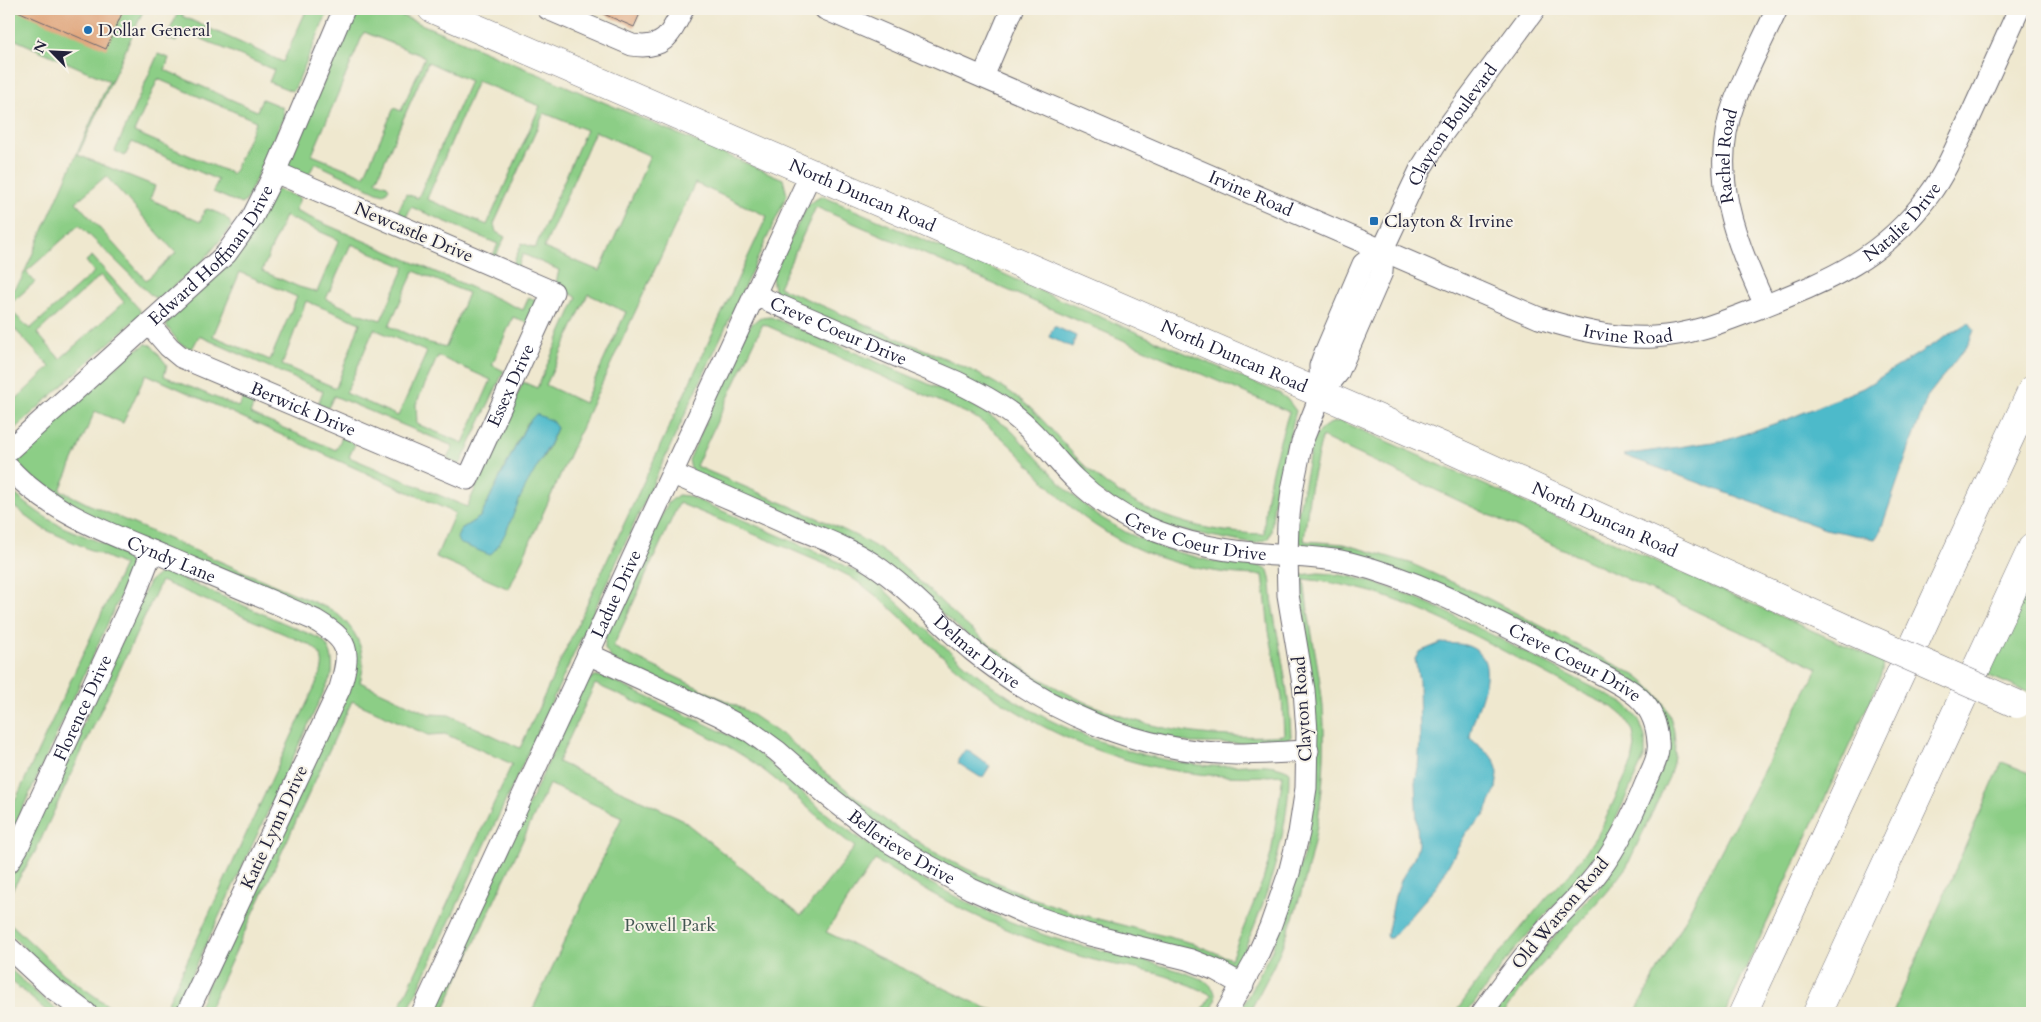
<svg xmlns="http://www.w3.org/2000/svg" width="2041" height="1022" viewBox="0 0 2041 1022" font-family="Cardo,serif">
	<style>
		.green { fill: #8cce86; stroke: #577860; fill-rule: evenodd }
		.water { fill: #4ebaca; stroke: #386e82 }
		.building { fill: #e0a67d }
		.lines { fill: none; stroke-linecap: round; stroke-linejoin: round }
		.minor-casing { stroke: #6a676f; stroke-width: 23 }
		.major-casing { stroke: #6a676f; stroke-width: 29 }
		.highway-casing { stroke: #6a676f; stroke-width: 29 }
		.minor { stroke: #fff; stroke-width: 21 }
		.major { stroke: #fff; stroke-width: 28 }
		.highway { stroke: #fff; stroke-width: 28 }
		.major-bridge-casing { stroke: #6a676f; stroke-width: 29; stroke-linecap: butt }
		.major-bridge { stroke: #fff; stroke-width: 28 }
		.poi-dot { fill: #1f6fb2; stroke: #f7f3e8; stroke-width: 2 }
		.labels { text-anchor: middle; stroke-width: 4; stroke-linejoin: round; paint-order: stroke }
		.poi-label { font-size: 18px; fill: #22223b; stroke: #f7f3e8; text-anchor: start }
		.street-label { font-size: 18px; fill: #22223b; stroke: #f7f3e8 }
		.park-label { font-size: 18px; fill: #425652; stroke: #f7f3e8 }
	</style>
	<rect width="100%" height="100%" fill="#f7f3e8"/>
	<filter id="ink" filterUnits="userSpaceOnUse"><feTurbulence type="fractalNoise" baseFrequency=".02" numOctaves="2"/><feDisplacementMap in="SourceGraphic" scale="10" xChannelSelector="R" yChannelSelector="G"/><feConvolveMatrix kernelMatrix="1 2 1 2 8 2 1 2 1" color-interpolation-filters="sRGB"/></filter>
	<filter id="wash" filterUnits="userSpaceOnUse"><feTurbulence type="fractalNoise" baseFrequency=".0096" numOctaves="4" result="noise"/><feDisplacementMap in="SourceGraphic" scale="20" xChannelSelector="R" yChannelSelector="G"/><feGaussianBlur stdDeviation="1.12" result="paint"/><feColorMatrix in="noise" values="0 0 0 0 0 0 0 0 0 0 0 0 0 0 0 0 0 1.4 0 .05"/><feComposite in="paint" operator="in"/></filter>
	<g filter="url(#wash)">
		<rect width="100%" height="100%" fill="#efe8cf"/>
		<path class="green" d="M9,9H144L78,155L155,186L150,199L200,222L205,210L208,209C217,213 230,216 231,227L203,261L160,298L153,297L79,225L26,272L35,282L9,305V294L21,280L109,81L9,37ZM106,176L176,253L146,280L76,202Z
			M180,9H185L182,16L283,62L306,11L302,9H329L295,88L292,91L269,82L274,70L181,30L176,42L166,38Z
			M359,9H386L783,179L787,195L407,1013H397L512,764L445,734L428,735L352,701L207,1013H196L351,647L74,510L21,473L17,459L24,449L133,352L146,344L151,345L167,365L164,376L238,407L244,397L255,401L250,414L336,450L342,437L355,444L349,457L467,507L523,382L537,388L577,297L559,288L556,283L559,270L523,254L517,268L512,266L522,243L535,248L586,130L544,113L494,224L496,232L505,237L495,258L492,257L498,244L411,207L405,220L396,216L406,194L418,198L470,81L428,62L376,181L387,185L389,188L384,194L377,192L315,163L308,176L288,168L287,160L357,11ZM364,32L425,57L401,111L394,108L364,176L312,155ZM477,81L540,106L487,225L427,199ZM595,131L650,156L600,271L544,248ZM695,183L767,216L520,748L449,715L429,714L360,682C369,653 356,627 332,610L90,505L60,490L95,411L123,423L146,374L455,513L436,557L509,589L589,411ZM588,294L626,312L584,403L546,385ZM527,423L557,428L547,451L531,475L518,501L461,529L480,517Z
			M158,54L169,58L165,70L257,111L262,99L282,107L284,116L246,201L241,204L213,192L218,180L132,142L125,156L115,151ZM158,79L256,121L233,174L134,132Z
			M279,190L300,198L295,211L523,310L529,297L537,301L528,323L513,317L492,365L504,371L460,465L447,459L453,446L334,396L328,408L318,404L323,391L199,336L192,349L180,344L167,327V323L172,317L215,279L235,255L275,191ZM285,216L339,240L317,292L299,287L262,271ZM351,244L405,267L381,320L360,314L326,299ZM414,271L468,293L446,347L426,342L389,326ZM240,272L297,297L270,360L213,336ZM306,301L360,323L336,388L282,365ZM374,329L427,352L398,416L346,393ZM438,356L491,380L463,443L417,424L416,404Z
			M822,196L940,247L944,246L1049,295L1279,393L1287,399L1296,411L1275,493L1271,532L1268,539L1253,544L1163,527L1097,491L1030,420L780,297L774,290L772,277L808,204ZM816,207L1289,412C1276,452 1264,493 1264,534C1194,533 1126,510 1077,458C1055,435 1037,410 1010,392C979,372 945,358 911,344C867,325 823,306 779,287Z
			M92,256L140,310V315L9,434V406L50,367L9,323V309L30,329L94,272L86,261ZM101,275L124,302L60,359L37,333Z
			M771,317L964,399L1009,428L1066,489L1095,514L1127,533L1162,548L1214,562L1254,564L1268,570C1273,585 1271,600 1274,615C1281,655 1290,696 1291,737L1277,744L1191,743L1122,728L1006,669L891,569L696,476L691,469L689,460L748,327L759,318ZM763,324L973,416C1011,440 1031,469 1062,499C1116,550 1190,575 1263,575L1269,631L1282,698L1284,735C1168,744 1073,710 982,638C947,611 919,576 882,551C858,535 830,524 804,512C768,497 732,481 696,466Z
			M1341,421L1883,662L1882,671L1875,690L1725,1013H1635L1818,668L1322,437L1310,489L1304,541L1344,544L1410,563L1489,599L1635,675C1672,701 1683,735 1669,777L1627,866L1608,891L1528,980L1504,1013H1492L1569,918L1599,888L1608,876L1662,767L1641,691L1308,548L1300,543L1296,535L1297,520L1312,442C1320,428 1326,423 1341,421Z
			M9,489C25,503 40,515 59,525C76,534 121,547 130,562C133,567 130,572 129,577L9,838V814L124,565L42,528L9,503Z
			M678,495L688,496L833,559L878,584C910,614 942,646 977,674C1030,716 1096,745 1162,759C1177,762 1195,765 1211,766C1236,768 1266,759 1289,771C1290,822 1271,887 1251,934C1247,941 1245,952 1240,958C1234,965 1227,965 1219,964L1107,932L1007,898L923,856L837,795L612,659L605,649V634L668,503ZM679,503C715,518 751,533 787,548C807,557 829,565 849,576C888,601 920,637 955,667C1048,745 1160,785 1283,775L1271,854L1263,880L1231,959L1192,943L1075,913L1032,898L967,869L934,852L885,820L823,771L788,739L745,710L613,647Z
			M160,573H168L321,639C332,650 333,659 332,674L174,1013H163L320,675C325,661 322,653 310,645L161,581L35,852L9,895V878L19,862L149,582Z
			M1318,573C1378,574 1447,612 1500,639C1541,661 1583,682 1625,704L1639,720L1645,737V755L1606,841L1574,884L1544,916L1511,954L1467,1013H1455L1489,966L1548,896L1570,874L1600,831L1632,762L1635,746L1633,731L1624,717L1612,707C1533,671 1459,620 1375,593C1352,586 1328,582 1304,579C1308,622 1319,664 1323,707C1329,790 1313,872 1281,949C1272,971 1260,992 1249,1013H1239L1272,950L1292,893L1306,846L1297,585L1301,575Z
			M2032,578V694L1987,675Z
			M594,676L604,677C635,691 666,706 697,720C716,729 737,738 754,750C778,768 799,791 822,810C879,856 956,902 1024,927C1037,932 1050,938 1064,941C1089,949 1199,970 1211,986C1219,996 1215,1003 1210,1013H1200L1212,995C1195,987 1177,979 1159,974C1130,967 1099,963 1070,953C1001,931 937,899 875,860L826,932L986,1008L1005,1013H531L622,817L549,784L442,1013H431L585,684ZM595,684C647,708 716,734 762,769C794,793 822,823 855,847L801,916L680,818L558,762Z
			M2002,762L2032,774V1013H1893Z
			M9,922L64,974L118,1013H102L89,1004L48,971L9,933Z
			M9,968L34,991L61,1013H49L9,979Z"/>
		<path class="water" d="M1969,322L1974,330L1969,343L1927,397L1880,532L1875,539L1825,529L1623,455L1727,440L1788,419L1863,388Z
			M1054,326L1076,336L1072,347L1049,337Z
			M536,414L552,421L557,428C548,450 535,469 524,490C514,509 506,541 490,555L459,543L457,538L461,529L480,517L527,424Z
			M1441,643C1449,644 1460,643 1468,646C1507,661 1472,710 1470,738L1494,759L1498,772L1496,789L1484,816L1466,833L1437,886L1391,938H1388L1387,935L1395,896L1402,878L1414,858L1418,845L1415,782L1418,768L1420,740L1419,681L1415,659L1419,652Z
			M965,750H967L990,766L983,777H980L958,763V760Z"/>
		<g id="blocks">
			<path class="building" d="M13,9H124L106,49Z
				M592,9H642L634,27Z"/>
		</g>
	</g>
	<g filter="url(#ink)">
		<use href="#blocks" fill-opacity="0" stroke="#6a676f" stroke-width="1"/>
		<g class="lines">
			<g class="minor-casing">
				<g id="minor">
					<path d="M548,9L632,45C665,50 670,35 683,9"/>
					<path id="s1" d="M825,9L1539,318C1577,330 1615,339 1654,337C1692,335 1725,321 1759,308C1829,280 1883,259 1929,195C1947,171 1958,142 1971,115C1987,80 2003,44 2019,9"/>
					<path d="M983,77L1012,9"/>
					<path id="s2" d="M755,295L957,382C983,395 1008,408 1029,429C1046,445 1059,464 1076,480C1095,498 1118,514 1142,525C1185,545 1230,552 1276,555C1301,557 1326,557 1350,563C1427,582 1496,622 1567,657C1586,667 1628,685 1641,700C1652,711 1657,726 1658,742C1660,757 1651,771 1645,785C1633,815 1618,845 1599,871C1583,893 1562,911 1545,931C1522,957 1502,985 1482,1013"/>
					<path id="s3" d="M1765,305C1735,241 1708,173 1734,103C1746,71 1763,40 1777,9"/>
					<path id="s4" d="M149,324L169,347L181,357L468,479L553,292L275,172"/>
					<path d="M1321,394L1320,366L1324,355L1363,264L1383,249"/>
					<path id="s5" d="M9,450L226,254L252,218L275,172L344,9"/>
					<path id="s6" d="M9,468C50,513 109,533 164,556C214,577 265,598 315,620C350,641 351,650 340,688L187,1013"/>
					<path id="s7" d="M673,474C713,491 754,509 794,527C821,538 849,548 873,564C910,589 939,623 973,651C1048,712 1138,752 1236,754C1259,754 1284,752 1308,751"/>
					<path id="s8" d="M588,654L719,715L751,732L777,751L832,799L879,836L920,861L971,889L1025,913L1086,934L1191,960L1216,970L1243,985"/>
					<path id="s9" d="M9,862L18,847L136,592L152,551"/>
					<path d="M9,948L51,987L86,1013"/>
					<path id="s10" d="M422,1013L811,173"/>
					<path id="s11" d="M1226,1013L1254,963L1270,927L1289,873L1299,833L1306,788L1307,732L1304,690L1288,595L1287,556L1288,524L1292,490L1302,442L1321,394L1338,373L1382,272L1383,249L1421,168L1443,133L1535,9"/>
				</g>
			</g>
			<g class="major-casing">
				<g id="major">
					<path id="s12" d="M432,9L1449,449L1847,629"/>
				</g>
			</g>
			<g class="highway-casing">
				<path id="highway" d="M1743,1013L2032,390
					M1817,1013L2032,548"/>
			</g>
			<use href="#minor" class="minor"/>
			<use href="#major" class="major"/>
			<use href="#highway" class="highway"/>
			<g class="major-bridge-casing">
				<path id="major-bridge" d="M1847,629L2017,704"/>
			</g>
			<use href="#major-bridge" class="major-bridge"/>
		</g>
	</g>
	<g class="poi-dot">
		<circle cx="88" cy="30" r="5"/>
		<rect x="1369" y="216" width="10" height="10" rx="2.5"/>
	</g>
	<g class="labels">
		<g class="poi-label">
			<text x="98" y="36">Dollar General</text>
			<text x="1384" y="227">Clayton &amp; Irvine</text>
		</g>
		<g class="street-label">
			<text dy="6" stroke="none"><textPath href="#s11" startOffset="944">Clayton Boulevard</textPath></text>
			<text dy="6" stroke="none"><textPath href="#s3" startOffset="156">Rachel Road</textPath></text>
			<text dy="6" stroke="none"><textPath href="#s1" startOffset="464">Irvine Road</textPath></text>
			<text dy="6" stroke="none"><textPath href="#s12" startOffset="469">North Duncan Road</textPath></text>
			<text dy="6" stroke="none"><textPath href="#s1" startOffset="1174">Natalie Drive</textPath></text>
			<text transform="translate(414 232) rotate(23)" y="6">Newcastle Drive</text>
			<text dy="6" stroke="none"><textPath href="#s5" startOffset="282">Edward Hoffman Drive</textPath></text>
			<text dy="6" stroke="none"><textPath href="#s2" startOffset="91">Creve Coeur Drive</textPath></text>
			<text dy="6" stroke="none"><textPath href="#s1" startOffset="869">Irvine Road</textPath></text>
			<text dy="6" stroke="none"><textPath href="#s12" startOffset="874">North Duncan Road</textPath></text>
			<text dy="6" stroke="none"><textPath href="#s4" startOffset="461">Essex Drive</textPath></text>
			<text dy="6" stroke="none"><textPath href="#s4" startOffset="179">Berwick Drive</textPath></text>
			<text dy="6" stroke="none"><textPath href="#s12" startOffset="1279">North Duncan Road</textPath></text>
			<text dy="6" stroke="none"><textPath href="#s2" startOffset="511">Creve Coeur Drive</textPath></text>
			<text dy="6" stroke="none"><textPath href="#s6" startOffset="188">Cyndy Lane</textPath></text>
			<text dy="6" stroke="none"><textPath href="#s10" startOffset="462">Ladue Drive</textPath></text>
			<text dy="6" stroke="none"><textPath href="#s7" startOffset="356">Delmar Drive</textPath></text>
			<text dy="6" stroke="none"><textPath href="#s2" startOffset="915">Creve Coeur Drive</textPath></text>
			<text dy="6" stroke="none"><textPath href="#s9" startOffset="171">Florence Drive</textPath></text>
			<text transform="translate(1302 709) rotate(-94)" y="6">Clayton Road</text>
			<text transform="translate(274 827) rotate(-65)" y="6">Katie Lynn Drive</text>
			<text dy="6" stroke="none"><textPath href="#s8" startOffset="371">Bellerieve Drive</textPath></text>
			<text transform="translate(1560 913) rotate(-50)" y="6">Old Warson Road</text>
		</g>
		<g class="park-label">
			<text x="670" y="931">Powell Park</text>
		</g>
	</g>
	<rect width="2041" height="1022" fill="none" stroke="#f7f3e8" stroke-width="30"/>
	<g transform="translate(52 52) rotate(294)" stroke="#f7f3e8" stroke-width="4" paint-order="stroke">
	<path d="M0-4L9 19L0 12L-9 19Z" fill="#22223b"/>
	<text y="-8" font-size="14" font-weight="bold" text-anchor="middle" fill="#22223b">N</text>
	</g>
</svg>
